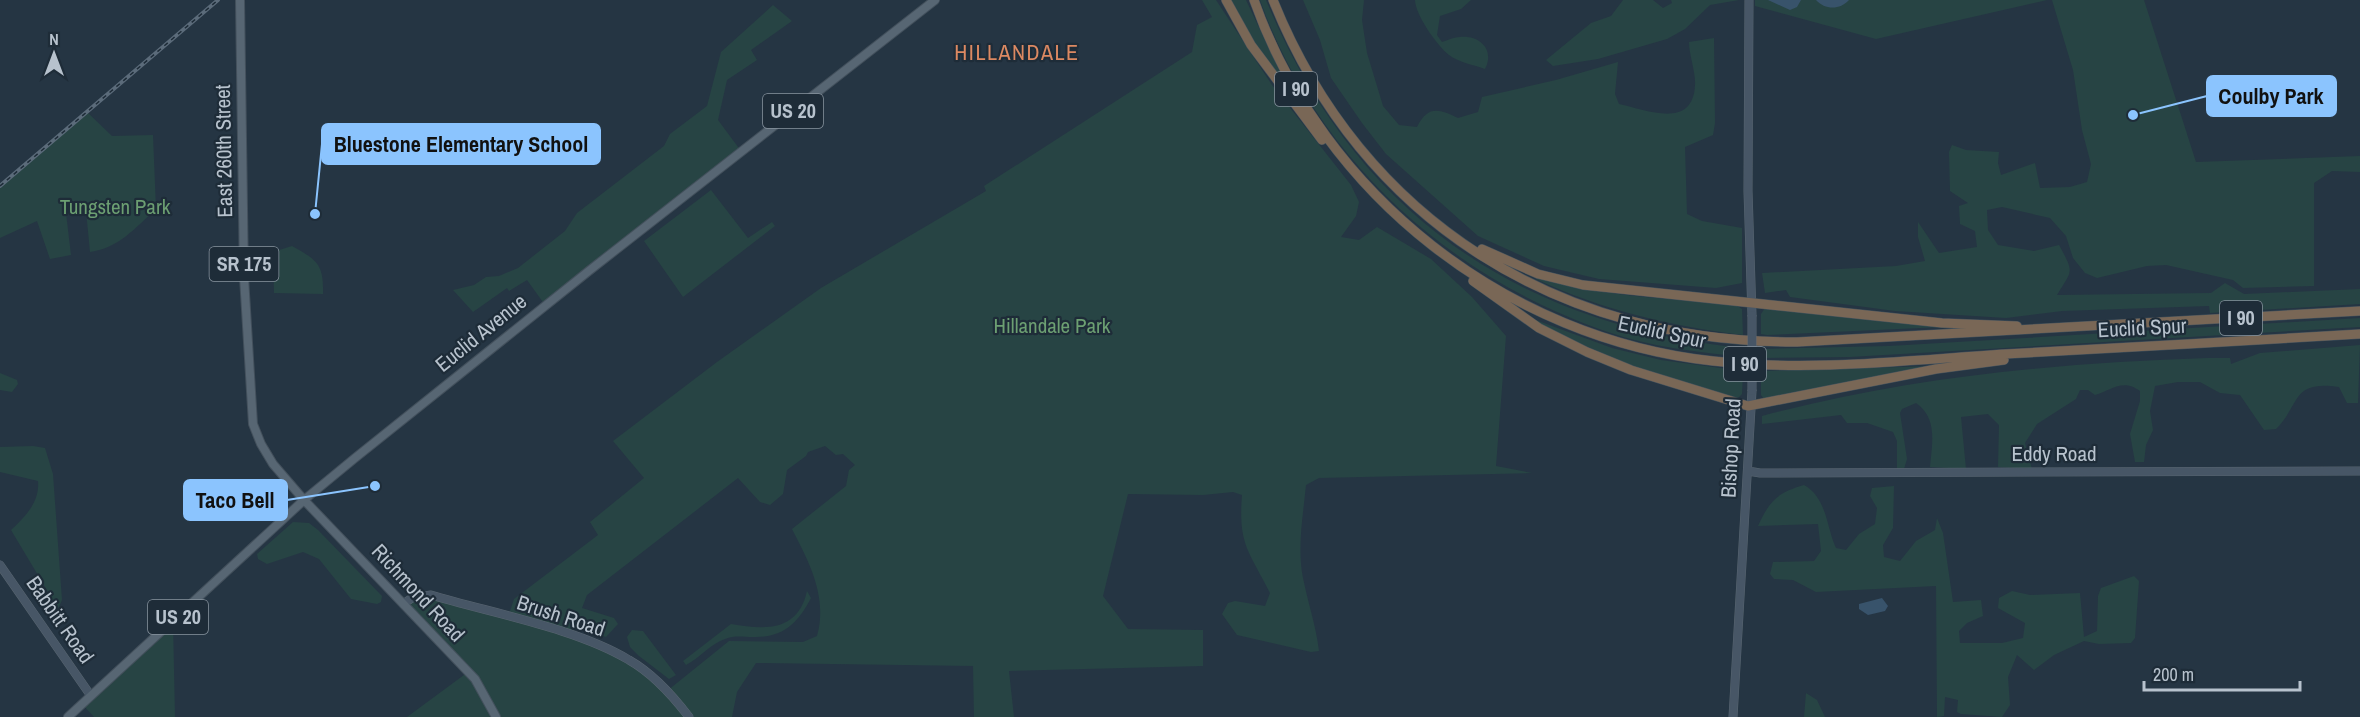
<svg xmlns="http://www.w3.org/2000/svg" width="2360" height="717" viewBox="0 0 2360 717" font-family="'Archivo Narrow',sans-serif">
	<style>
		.green { fill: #274444; fill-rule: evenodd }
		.water { fill: #38536b }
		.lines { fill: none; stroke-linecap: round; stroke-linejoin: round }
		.secondary-casing { stroke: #586570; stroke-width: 9 }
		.primary-casing { stroke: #43505c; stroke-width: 10 }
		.highway-casing { stroke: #44525d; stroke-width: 10 }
		.secondary { stroke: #475666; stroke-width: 8 }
		.primary { stroke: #576673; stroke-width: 8 }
		.highway { stroke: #796756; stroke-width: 9 }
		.rail-casing { stroke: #5b6b7a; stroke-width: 4 }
		.rail { stroke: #1e2c38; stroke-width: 1.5; stroke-dasharray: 4.5; stroke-linecap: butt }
		.secondary-bridge-casing { stroke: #586570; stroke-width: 9; stroke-linecap: butt }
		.secondary-bridge { stroke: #475666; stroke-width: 8 }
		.labels { text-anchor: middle; stroke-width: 4.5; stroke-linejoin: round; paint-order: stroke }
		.shield { fill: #1e2c38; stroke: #8995a0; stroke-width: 1.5 }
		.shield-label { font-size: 20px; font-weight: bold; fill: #b7c2cd }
		.street-label { font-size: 21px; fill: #b7c2cd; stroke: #1e2c38 }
		.park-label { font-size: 21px; fill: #6c9f72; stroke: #1e2c38 }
		.neighbourhood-label { font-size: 22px; letter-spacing: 1.5px; fill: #dc8962; stroke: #1e2c38 }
		.leader { fill: none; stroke: #8bc4fe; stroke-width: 2 }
		.callout-dot { fill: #8bc4fe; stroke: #1e2c38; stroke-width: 2 }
		.callout { fill: #8bc4fe; stroke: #8bc4fe; stroke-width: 2 }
		.callout-label { font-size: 22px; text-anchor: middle; font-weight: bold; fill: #111 }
	</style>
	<rect width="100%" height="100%" fill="#253543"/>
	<path class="green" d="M1202,0H1216L1272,85L1351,185L1359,202L1356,216L1341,237L1359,240L1377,227L1431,259L1472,297L1506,336L1496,466L1532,473L1319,478L1306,485C1303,516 1297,548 1303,578C1308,603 1316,626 1319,651L1311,652L1237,635L1222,614L1228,603L1235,601L1265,606L1270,593C1249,551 1238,545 1242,495L1233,492L1203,495L1128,494L1103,596L1128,629L1203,630V666L1009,671L1014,717H974L973,666L756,663L737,692L732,717H407L468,672L403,604L424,595L508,617L514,599L598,535L590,522L644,478L613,441L717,362L821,288L986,191L984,186L1192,52L1197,25L1212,17ZM825,446L836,455L843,454L855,465L849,470L846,486L792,529C809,562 828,597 817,636L803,642L729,641L667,691L629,660L570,634L573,627L606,637L618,624L614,618L582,608L587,595L738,478L760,502L770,505L783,494L787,470L806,456L808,452Z
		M1230,0H1246L1286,85L1251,39Z
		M1260,0H1266C1354,212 1516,324 1742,348V357C1697,352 1651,347 1608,332C1451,279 1316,158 1260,0Z
		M1303,0H1364L1362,20L1367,53L1383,106L1399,125L1417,127C1428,105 1439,109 1458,118L1478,112L1482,97L1556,80L1618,62L1615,94L1619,104C1647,110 1693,130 1695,85C1696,73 1689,55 1689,42L1714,38L1715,123L1713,135L1685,147L1687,214L1702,221L1742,228V283L1716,288L1599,279L1544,266L1478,236L1386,154L1362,123L1331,78L1320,40Z
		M1415,0H1471L1461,9L1440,16L1437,35L1442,42C1448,40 1454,37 1460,37C1480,35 1495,50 1485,69C1474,65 1458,62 1449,55C1437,46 1415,14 1415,0Z
		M1623,0H1653L1663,8L1672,3L1671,0H1739L1710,5L1685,29L1667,39L1598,59L1553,66L1546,60L1591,23L1611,16Z
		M1755,0H2047L1876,39L1755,6Z
		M2052,0H2144L2196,162L2360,156V172L2332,171L2314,183V286L2243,288L2233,280L2166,265L2147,266L2097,278L2085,273L2073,258L2066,236L2050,218L2002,207L1987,210L1988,230L1998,245L2034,251L2059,245C2075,274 2072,270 2057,295L2211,293L2225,283L2244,294L2360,289V304L2210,313L2209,306L2062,311L2006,318L1895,311L1790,297L1786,290L1765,293L1762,273L1896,266L1925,261L1918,237V222L1939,253L1977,247L1975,231L1960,224L1959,206L1968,203L1950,191L1949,152L1952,145L1966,150L1999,152L1998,163L2001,175L2035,163L2040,188L2070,187L2087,182L2091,164L2082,130L2073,70Z
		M773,5L792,21L751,50L757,60L727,80L718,120L741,151L545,305L527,280L509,291L507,288L473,312L453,290L474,285L486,277L499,276L518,268L565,231L577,213L664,146L670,134L707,106L721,52Z
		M87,112L112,136L153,135L156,209C135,228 119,248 90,252L86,211L66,213L71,255L50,259L37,221L0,238V186Z
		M711,190L748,238L772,222L775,226L683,297L644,241Z
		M292,246C317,260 324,264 323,294L274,293L273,252Z
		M1537,277C1597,297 1672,298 1736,305L1742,309L1743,335C1670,326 1602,310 1536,279Z
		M1765,308L1943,327L1767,335L1761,334V314Z
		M2360,318V327L1850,357L1762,358L1761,349L1889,346Z
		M1533,319L1612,348L1661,360L1743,371L1742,394L1737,399L1630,365L1544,328Z
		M2360,345L2358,403H2347L2339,387C2291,380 2301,404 2276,429L2264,430L2240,395L2220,393L2200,382H2178L2155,386L2150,411L2153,430L2146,445L2144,462H2135L2130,434L2140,401V391C2123,378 2111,390 2095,395L2088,390H2080L2076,399L2037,424L2025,443L2032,469L1998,467L1999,425L1988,414L1961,417L1966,469L1930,467C1932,444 1938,418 1916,403L1902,409L1900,413L1907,459L1904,469L1897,468V441L1893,432L1867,423H1847L1841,415L1762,424V416C1908,377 2057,363 2208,358H2230L2231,364L2260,353Z
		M1936,366L1764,399L1761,395V371Z
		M0,373L17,380L18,384L12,392L0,390Z
		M33,446L45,448L53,474L62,600L58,609L53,607L51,597L11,530C25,517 40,502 38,481L0,472V447Z
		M1804,485C1827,498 1826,526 1836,548L1846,550L1859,534L1875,524L1877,508L1870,496L1872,488L1894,486L1893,528L1883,545L1884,557L1900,561L1916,541L1935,530L1937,518L1943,533L1953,602L1981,600L1983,616L1967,623L1959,631L1960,643H2002L2023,638L2025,623L1998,608L1999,598L2012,591L2030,595L2080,593L2084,637L2097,631L2098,596L2101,588L2134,576L2139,581L2135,638L2131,643L2099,644L2084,641L2054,655L2034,670L2017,655L2008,677L2010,705L2002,717L1961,714L1957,712L1958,700L1945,697L1944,716L1937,717L1936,586L1816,592L1793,580L1774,579L1770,574L1773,562L1814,561L1821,551L1818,524L1758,526C1770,500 1777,493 1804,485Z
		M293,522L309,523L318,530L382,596L381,602L377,604L351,599L319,559L303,552L267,564L258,559L257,554Z
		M807,591L811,598C798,623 783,638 753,637C743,637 735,635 725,639C710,644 700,658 686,665L683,661L731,624C765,630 798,632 807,591Z
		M173,621L175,717H94L82,704Z
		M632,630L643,631L676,675L669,679L639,656L630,647L627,637Z
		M1806,693L1817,700L1825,717H1804Z"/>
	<path class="water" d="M1768,0H1801L1797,7L1790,10Z
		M1816,0H1849C1840,10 1825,10 1816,0Z
		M1882,598L1888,606L1885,611L1868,615L1859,609V604Z"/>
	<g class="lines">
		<g class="secondary-casing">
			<path id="secondary" d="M1749,0L1748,191L1752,315
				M1748,471L1760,473L2360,471
				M0,565L91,696
				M403,604L412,598L431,595C491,613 576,628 629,660C652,673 673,696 689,717
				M1733,717L1752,391"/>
		</g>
		<g class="primary-casing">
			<path id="primary" d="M240,0L244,277L253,424L261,444L273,464L304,500L475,679L496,717
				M68,717L304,500L355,458L590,270L935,0"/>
		</g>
		<g class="highway-casing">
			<path id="highway" d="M1226,0L1251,45L1322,140
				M1254,0C1323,196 1508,339 1713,361C1810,372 1909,360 2005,354C2123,348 2242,341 2360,334
				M1273,0C1362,222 1561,343 1797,342L2360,311
				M1482,249L1538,274L1583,285L1942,323L2017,326
				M1473,281L1539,328L1587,352L1631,370L1748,406L1936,369L2004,360"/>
		</g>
		<use href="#secondary" class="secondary"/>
		<use href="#primary" class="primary"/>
		<use href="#highway" class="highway"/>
		<g class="rail-casing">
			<path id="rail" d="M0,186L218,0"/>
		</g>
		<use href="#rail" class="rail"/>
		<g class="secondary-bridge-casing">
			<path id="secondary-bridge" d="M1752,391V315"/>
		</g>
		<use href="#secondary-bridge" class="secondary-bridge"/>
	</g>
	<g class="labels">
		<g class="shield">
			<rect x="1275" y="72" width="42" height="34" rx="4.5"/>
			<rect x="763" y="94" width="60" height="34" rx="4.5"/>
			<rect x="209.5" y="247" width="69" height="34" rx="4.5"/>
			<rect x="2220" y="301" width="42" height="34" rx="4.5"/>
			<rect x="1724" y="347" width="42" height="34" rx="4.5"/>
			<rect x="148" y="600" width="60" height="34" rx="4.5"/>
		</g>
		<g class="shield-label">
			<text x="1296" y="96">I 90</text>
			<text x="793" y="118">US 20</text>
			<text x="244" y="271">SR 175</text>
			<text x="2241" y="325">I 90</text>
			<text x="1745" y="371">I 90</text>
			<text x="178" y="624">US 20</text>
		</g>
		<g class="street-label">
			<text transform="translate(224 151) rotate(-91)" y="7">East 260th Street</text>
			<text transform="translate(2142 328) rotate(-3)" y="7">Euclid Spur</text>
			<text transform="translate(1662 332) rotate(12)" y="7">Euclid Spur</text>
			<text transform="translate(481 333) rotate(-39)" y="7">Euclid Avenue</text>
			<text transform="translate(1731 448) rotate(-87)" y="7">Bishop Road</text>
			<text x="2054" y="461">Eddy Road</text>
			<text transform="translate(418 593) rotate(47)" y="7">Richmond Road</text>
			<text transform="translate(561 616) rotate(18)" y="7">Brush Road</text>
			<text transform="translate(60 620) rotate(55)" y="7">Babbitt Road</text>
		</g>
		<g class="park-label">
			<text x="115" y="214">Tungsten Park</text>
			<text x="1052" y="333">Hillandale Park</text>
		</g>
		<g class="neighbourhood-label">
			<text x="1017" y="60">HILLANDALE</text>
		</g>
	</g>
	<path class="leader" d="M2133 115L2207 96M315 214L322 144M375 486L287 500"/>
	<g class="callout-dot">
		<circle cx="2133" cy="115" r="6"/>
		<circle cx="315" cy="214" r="6"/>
		<circle cx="375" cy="486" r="6"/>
	</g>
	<g class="callout">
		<rect x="2207" y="76" width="129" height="40" rx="6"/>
		<rect x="322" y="124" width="278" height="40" rx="6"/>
		<rect x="184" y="480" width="103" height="40" rx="6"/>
	</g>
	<g class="callout-label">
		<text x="2271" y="104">Coulby Park</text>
		<text x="461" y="152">Bluestone Elementary School</text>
		<text x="235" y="508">Taco Bell</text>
	</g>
	<g transform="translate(54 54)" stroke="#1e2c38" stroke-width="4.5" paint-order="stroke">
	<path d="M0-4.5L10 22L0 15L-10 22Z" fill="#b7c2cd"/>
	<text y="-9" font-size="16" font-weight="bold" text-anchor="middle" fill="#b7c2cd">N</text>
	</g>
	<path d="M2144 681v9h156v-9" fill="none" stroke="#b7c2cd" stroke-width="3"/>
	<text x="2153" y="681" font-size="18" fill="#b7c2cd" stroke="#1e2c38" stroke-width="4.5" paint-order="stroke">200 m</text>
</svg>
